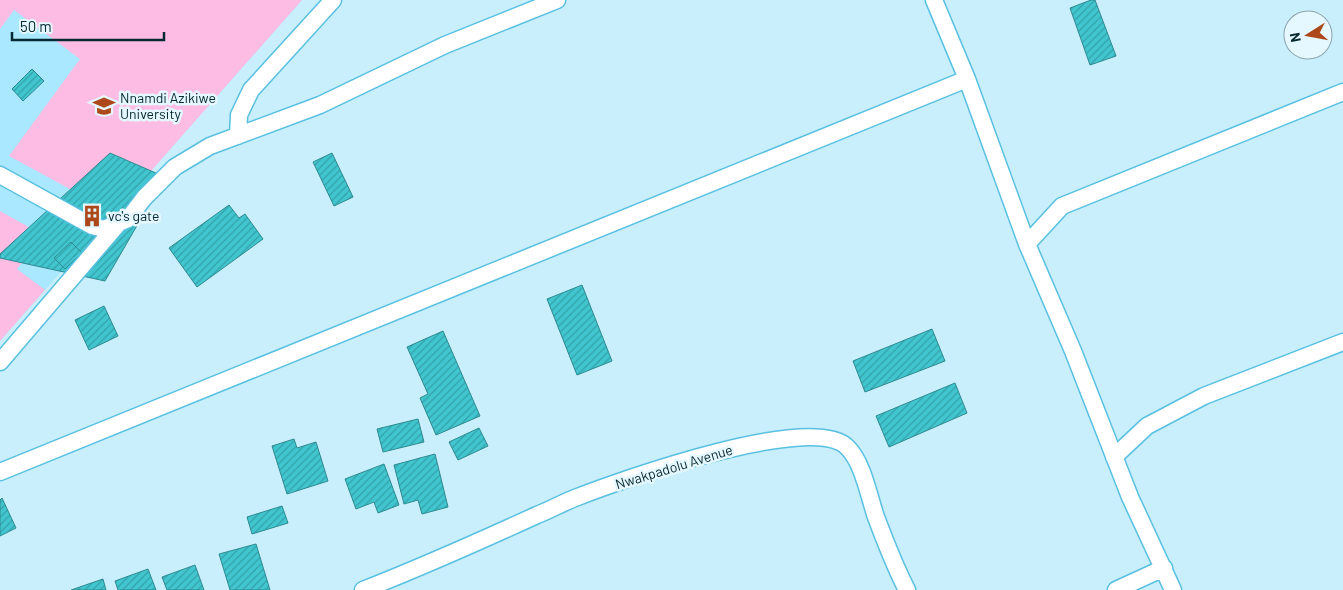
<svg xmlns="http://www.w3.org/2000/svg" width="1343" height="590" viewBox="0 0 1343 590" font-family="Barlow,sans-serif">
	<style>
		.built { fill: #a9e8fe }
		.green { fill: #fdbce4 }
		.building { fill: url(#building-hatch); stroke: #2d8a90 }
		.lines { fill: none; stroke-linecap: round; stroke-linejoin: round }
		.minor-casing { stroke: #58c0e1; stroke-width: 19 }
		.minor { stroke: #fff; stroke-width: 16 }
		.labels { text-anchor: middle; stroke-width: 5; stroke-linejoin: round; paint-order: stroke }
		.poi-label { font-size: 14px; fill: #062833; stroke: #e6f8ff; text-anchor: start }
		.street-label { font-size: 14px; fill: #062833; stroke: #e6f8ff }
	</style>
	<defs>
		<pattern id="building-hatch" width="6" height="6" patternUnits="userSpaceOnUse" patternTransform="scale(1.25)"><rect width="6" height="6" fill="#41c6cf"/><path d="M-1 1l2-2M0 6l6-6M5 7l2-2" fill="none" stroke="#34a1a9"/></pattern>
	</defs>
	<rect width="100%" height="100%" fill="#c9eefc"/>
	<path class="built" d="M0,0H302L0,341Z"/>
	<path class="green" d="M0,0H302L114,213L9,156L80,59L14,10L0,29Z
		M0,211L43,235L17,269L45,290L0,341Z"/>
	<path class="building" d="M1091,0H1095L1116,56L1090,65L1070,8Z
		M32,69L44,81L23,101L12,89Z
		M110,153L165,177L105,281L0,258V254Z
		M332,153L353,197L334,206L313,162Z
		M229,205L239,218L245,214L263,239L197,287L169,248Z
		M71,242L82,253L65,269L54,258Z
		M582,285L612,361L577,375L547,299Z
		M104,306L118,336L89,350L75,320Z
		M932,329L945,361L865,392L853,361Z
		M443,331L480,416L436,435L420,398L428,394L407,347Z
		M955,383L967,413L889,447L876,416Z
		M418,419L424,442L383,452L377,429Z
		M479,428L488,446L458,460L449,442Z
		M294,439L297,448L316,442L328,481L287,494L272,446Z
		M435,454L448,507L422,514L418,500L404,504L394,465Z
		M384,464L399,505L378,513L374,502L356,509L345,479Z
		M2,498L16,528L0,536V500Z
		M282,506L288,523L252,534L247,517Z
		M256,544L270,590H230L219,554Z
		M195,565L204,590H167L162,577Z
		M148,569L156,590H118L115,581Z
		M103,579L106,590H71Z"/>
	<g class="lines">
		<g class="minor-casing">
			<path id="minor" d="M934,0L967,79L1027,244L1073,351L1130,497L1173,590
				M238,136L239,115L251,90L333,0
				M0,175L92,226L104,229L128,219L144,198L175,167L210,146L320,105L445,45L557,0
				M1027,244L1062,206L1343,92
				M0,362L118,224
				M1114,457L1147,426L1204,396L1343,342
				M0,472L967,79
				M363,590C422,567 480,541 537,515C550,510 562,503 575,498C621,480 811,412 847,447C863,462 869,497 876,517C885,541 895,567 907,590
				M1116,590L1164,568"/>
		</g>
		<use href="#minor" class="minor"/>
	</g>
	<defs>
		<g id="university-bare" transform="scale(1.725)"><path d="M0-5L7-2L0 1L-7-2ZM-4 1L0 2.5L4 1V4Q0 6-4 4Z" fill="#ad481b" stroke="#e6f8ff" stroke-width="2.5" paint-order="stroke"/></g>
		<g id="building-bare" transform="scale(1.725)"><path d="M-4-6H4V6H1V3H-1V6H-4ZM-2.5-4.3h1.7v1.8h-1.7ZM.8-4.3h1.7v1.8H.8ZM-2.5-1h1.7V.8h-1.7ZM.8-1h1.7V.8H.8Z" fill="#ad481b" stroke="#e6f8ff" stroke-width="2.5" paint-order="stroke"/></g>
	</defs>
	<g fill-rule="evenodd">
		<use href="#university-bare" x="104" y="106"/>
		<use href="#building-bare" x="92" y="216"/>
	</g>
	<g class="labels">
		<g class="poi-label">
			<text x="120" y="103">Nnamdi Azikiwe<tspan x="120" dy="16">University</tspan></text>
			<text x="108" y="221">vc's gate</text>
		</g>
		<g class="street-label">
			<text transform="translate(674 467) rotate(-17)" y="5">Nwakpadolu Avenue</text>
		</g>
	</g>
	<g transform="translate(1308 35) rotate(259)"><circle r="24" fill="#e6f8ff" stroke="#8ca5ad"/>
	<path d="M0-4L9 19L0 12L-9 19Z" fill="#ad481b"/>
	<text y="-8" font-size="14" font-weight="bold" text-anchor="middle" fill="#062833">N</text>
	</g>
	<path d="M12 32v8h152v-8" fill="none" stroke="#062833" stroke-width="2.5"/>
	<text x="20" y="32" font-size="15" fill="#062833" stroke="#e6f8ff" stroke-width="4" paint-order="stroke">50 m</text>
</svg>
